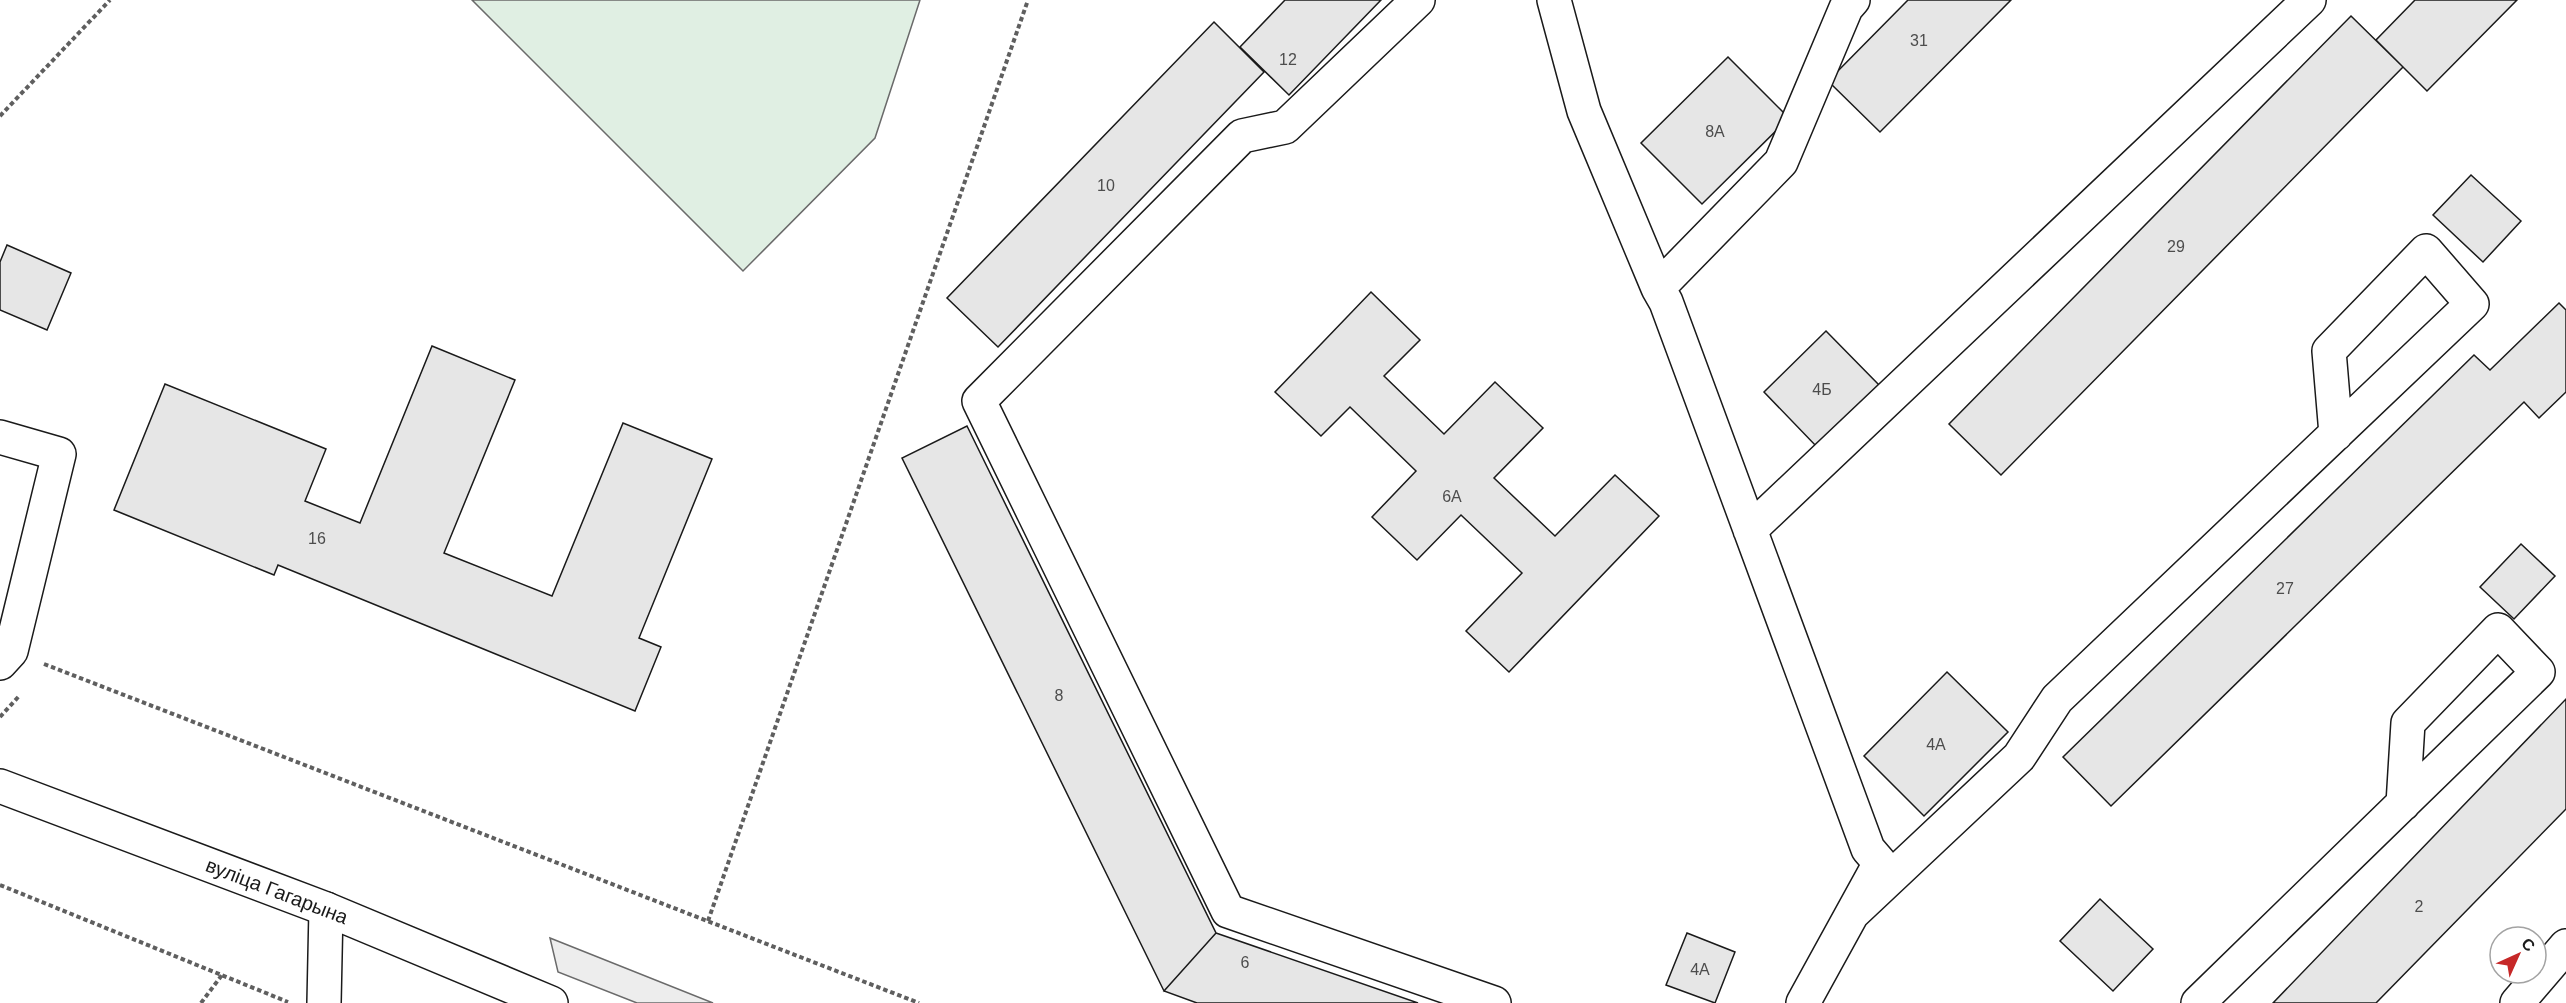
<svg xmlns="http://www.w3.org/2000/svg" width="2566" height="1003" viewBox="0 0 2566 1003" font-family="Helvetica,sans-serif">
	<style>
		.green { fill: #e0efe3; stroke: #6a6a6a; stroke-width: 1.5 }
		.parking { fill: #ededed; stroke: #6a6a6a; stroke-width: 1.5 }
		.building { fill: #e6e6e6; stroke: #1a1a1a; stroke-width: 1.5 }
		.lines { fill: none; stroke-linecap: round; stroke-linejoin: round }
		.minor-casing { stroke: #1a1a1a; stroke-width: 36 }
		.major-casing { stroke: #1a1a1a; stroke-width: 36 }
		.path { stroke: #5f5f5f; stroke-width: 4; stroke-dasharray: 4.5 3; stroke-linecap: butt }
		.minor { stroke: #fff; stroke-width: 33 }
		.major { stroke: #fff; stroke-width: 33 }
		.labels { text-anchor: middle; stroke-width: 4.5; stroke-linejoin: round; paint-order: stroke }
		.number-label { font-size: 16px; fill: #4d4d4d }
		.street-label { font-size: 20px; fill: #1a1a1a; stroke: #fff }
	</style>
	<rect width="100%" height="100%" fill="#fff"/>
	<path class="green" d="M472,0H920L875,138L743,271Z"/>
	<path class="parking" d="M550,938L713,1003H637L558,972Z"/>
	<path class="building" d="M1285,0H1381L1289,95L1240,47Z
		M1908,0H2011L1880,132L1828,81Z
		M2415,0H2517L2427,91L2376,40Z
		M2351,16L2403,67L2001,475L1949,424Z
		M1214,22L1264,72L998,347L947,298Z
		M1728,57L1789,118L1702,204L1641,143Z
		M2471,175L2521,221L2483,262L2433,215Z
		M7,245L71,273L47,330L0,310V262Z
		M1371,292L1420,340L1384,376L1444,434L1495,382L1543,428L1494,478L1555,536L1615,475L1659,516L1509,672L1466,631L1522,573L1461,515L1417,560L1372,517L1416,471L1350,407L1321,436L1275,392Z
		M2559,303L2566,310V392L2539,418L2524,402L2111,806L2063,757L2474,355L2490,370Z
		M1826,331L1880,386L1817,447L1764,392Z
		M432,346L515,380L444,553L552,596L623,423L712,459L639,638L661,647L635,711L278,565L274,575L114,510L165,384L326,449L305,501L360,523Z
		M967,426L1216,933L1164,991L902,458Z
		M2521,544L2555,576L2514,619L2480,587Z
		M1947,672L2008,732L1924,816L1864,756Z
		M2566,699V809L2376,1003H2273Z
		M2100,899L2153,949L2113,991L2060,941Z
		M1216,933L1418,1003H1197L1164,991Z
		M1687,933L1735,952L1715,1003L1666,985Z"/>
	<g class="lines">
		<g class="minor-casing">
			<path id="minor" d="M1418,0L1285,127L1242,136L979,401L1228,911L1494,1003
				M1554,0L1584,111L1658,288
				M0,437L59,454L11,651L0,663
				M1750,530L2309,0
				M1852,914L2019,757L2057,699L2472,304L2426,251L2329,351L2336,434
				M324,1003L326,909
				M1803,1003L1880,863L1868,849L1666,302L1658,288L1781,162L1846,8L1853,0
				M2198,1003L2538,672L2498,630L2408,723L2403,804
				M2517,1003L2566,946"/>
		</g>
		<g class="major-casing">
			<path id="major" d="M0,786L326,909L551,1003"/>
		</g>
		<path class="path" d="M0,116L110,0
			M44,664L919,1003
			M0,717L20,695
			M0,885L288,1002
			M708,921L1028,0
			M201,1003L222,975"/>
		<use href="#minor" class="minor"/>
		<use href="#major" class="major"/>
	</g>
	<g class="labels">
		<g class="number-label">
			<text x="1919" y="46">31</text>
			<text x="1288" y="65">12</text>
			<text x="1715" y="137">8А</text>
			<text x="1106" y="191">10</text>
			<text x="2176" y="252">29</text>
			<text x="1822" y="395">4Б</text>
			<text x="1452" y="502">6А</text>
			<text x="317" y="544">16</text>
			<text x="2285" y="594">27</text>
			<text x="1059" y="701">8</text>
			<text x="1936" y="750">4А</text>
			<text x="2419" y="912">2</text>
			<text x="1245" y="968">6</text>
			<text x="1700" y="975">4А</text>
		</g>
		<g class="street-label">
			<text transform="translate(277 891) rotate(21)" y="7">вуліца Гагарына</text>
		</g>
	</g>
	<g transform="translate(2518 955) rotate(45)"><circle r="28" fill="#ffffff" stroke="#a3a3a3" stroke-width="1.5"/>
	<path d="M0-4.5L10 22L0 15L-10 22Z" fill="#c62828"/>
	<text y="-9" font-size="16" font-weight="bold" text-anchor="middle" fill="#1a1a1a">С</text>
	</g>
</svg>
